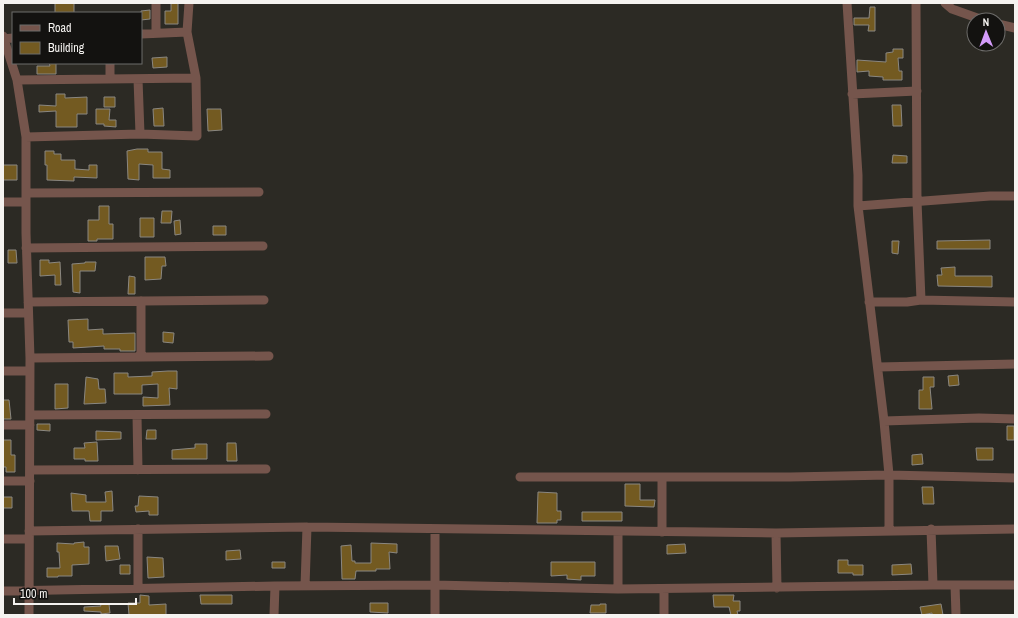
<svg xmlns="http://www.w3.org/2000/svg" width="1018" height="618" viewBox="0 0 1018 618" font-family="'Archivo Narrow',sans-serif">
	<style>
		.building { fill: #735a21; stroke: #8a8781 }
		.lines { fill: none; stroke-linecap: round; stroke-linejoin: round }
		.minor { stroke: #75554c; stroke-width: 9 }
	</style>
	<rect width="100%" height="100%" fill="#2c2a24"/>
	<path class="building" d="M55,3H74V13H55Z
		M171,3H178V24H165V11H171Z
		M870,7H875V31H868L869,25H854V18H869Z
		M150,10V19L141,20V11Z
		M893,49H903V58H898L899,71H902V80H883V77L869,76V71L857,72V60L886,62V53L893,52Z
		M167,57V67L153,68L152,58Z
		M49,63H56V74H37V66H50Z
		M56,94H65V98L87,97V114H77V127H56V111L39,112V105L56,106Z
		M104,97H115V107H104Z
		M892,105H901L902,126H893Z
		M163,108L164,126H154L153,109Z
		M96,109H110L109,120H116V127L104,126V124H96Z
		M207,109H221L222,130L208,131Z
		M137,149H148V152H162V169L170,170V178H153V165L139,164V180L128,179L127,151Z
		M45,151H54V154H61V160H75V169L89,170V165H97V178L74,177V181L47,180V165H45Z
		M893,155L907,156V163H892Z
		M3,165H17V180H3Z
		M99,206H109V224H113V239H97V241H88V220H99Z
		M162,211H172L171,223H161Z
		M140,218H154V237H140Z
		M180,220L181,234L175,235L174,221Z
		M213,226H226V235H213Z
		M990,240V249H937V241Z
		M892,241H899L898,254L892,253Z
		M8,250H16L17,263H8Z
		M145,257H165L166,266H162L161,279L145,280Z
		M40,260H49V263L60,262L61,285H55V275L40,276Z
		M85,262H96L95,271H80V293L73,292L72,264L85,263Z
		M955,267V276H992V287L938,286L937,275H942L941,268Z
		M129,276L135,277V294H128Z
		M88,319V330L103,329V334L135,333V351H120V349H104V346L73,348V342H69L68,320Z
		M163,332L174,333L173,343L163,342Z
		M168,371H177V389L169,388L170,405L143,406V397L158,398V384L142,385V394H114V373H128V377L152,376V372Z
		M958,375L959,385L949,386L948,376Z
		M86,377L98,379L99,389H105L106,403L84,404Z
		M923,377H934V387H930L932,409H919V390H923Z
		M55,384H68V408L55,409Z
		M3,400H9L11,419H3Z
		M37,424H50V431L37,430Z
		M1007,426H1014V440H1007Z
		M147,430H156V439H146Z
		M96,431L121,432V439L96,440Z
		M3,440H11V455H15V472H6V467H3Z
		M97,442L98,461H85V459H74V448H85L84,443Z
		M227,443H236L237,461H227Z
		M195,444H207V459H172V450L195,448Z
		M976,448H993V460H977Z
		M922,454L923,464L912,465V455Z
		M625,484H640V500H655L654,507L625,506Z
		M922,487H933L934,504H923Z
		M112,491L113,511H101V521H90L89,511H72L71,493L86,495V502H106L105,492Z
		M538,492L557,493V511H561V520H557V523H537Z
		M139,496L158,497V515H149V511L136,512L135,506H138Z
		M3,497H12V508H3Z
		M582,512H622V521H582Z
		M84,542V547H89V564L72,565V576H58V577H47V568H60L59,552H57V543L74,544V543Z
		M371,543L397,544V553L389,552L390,569H376V571H356L355,579H342L341,546L351,545L352,561H355V563H371Z
		M685,544L686,553L667,554V545Z
		M105,546H118L120,559L106,561Z
		M240,550L241,559L226,560V551Z
		M147,557L163,558L164,577L148,578Z
		M838,560H848V565H863V575H853V573H838Z
		M272,562H285V568H272Z
		M551,562H595V576H581V580L567,579V575L551,576Z
		M911,564L912,574L892,575V565Z
		M120,565H130V574H120Z
		M140,595L149,596V605L166,604V615H129L128,603H140Z
		M200,595H232V604H201Z
		M713,595H734L733,601H740V611H737L738,615H731L729,607H714Z
		M370,603H388V613L370,612Z
		M100,604H109L110,613L101,614V612L84,611V607L101,606Z
		M600,604H606V613H590L591,605H600Z
		M941,604L943,615H932V613L922,615L920,607Z"/>
	<g class="lines">
		<path class="minor" d="M156,3V33
			M847,3L858,175V206L884,421L889,475V530
			M945,3L952,9L983,20
			M998,24L1015,28
			M141,34L187,32
			M3,36L17,80L26,137V233L30,358L29,615
			M3,39L13,38
			M110,63V79
			M138,79L140,134
			M17,80L196,78
			M852,94L917,91
			M26,137L140,134L197,136L196,78L187,32L189,3
			M26,193L259,192
			M3,202H26
			M858,206L990,196H1015
			M26,248L263,246
			M921,300L1015,302
			M141,301V357
			M28,302L264,300
			M869,302H907L921,300L917,201L916,3
			M3,313H28
			M30,358L269,356
			M878,367L1015,364
			M3,371H30
			M30,415L266,414
			M137,415L138,470
			M884,421L979,418L1015,419
			M3,425H30
			M30,470L266,469
			M520,477H790L889,475L1015,478
			M662,477V532
			M3,481H30
			M435,529V615
			M931,529L933,585
			M29,531L307,527L776,533L1015,529
			M618,531V589
			M776,533L777,588
			M3,539H29
			M955,585L956,615
			M305,586L307,527
			M138,588V529
			M3,591L275,586L434,585L618,589L933,585H1015
			M274,615L275,586
			M664,615V589"/>
	</g>
	<rect width="1018" height="618" fill="none" stroke="#f5f3f0" stroke-width="8"/>
	<rect x="12" y="12" width="130" height="52" fill="#131210" stroke="#6d6c6a"/>
	<rect x="20" y="25" width="20" height="6" fill="#75554c" stroke="#6d6c6a"/>
	<text x="48" y="32" font-size="12" fill="#f5f3f0">Road</text>
	<rect x="20" y="42" width="20" height="12" fill="#735a21" stroke="#6d6c6a"/>
	<text x="48" y="52" font-size="12" fill="#f5f3f0">Building</text>
	<g transform="translate(986 32) rotate(359)"><circle r="19" fill="#131210" stroke="#6d6c6a"/>
	<path d="M0-3L7 15L0 10L-7 15Z" fill="#d49cfb"/>
	<text y="-6" font-size="11" font-weight="bold" text-anchor="middle" fill="#f5f3f0">N</text>
	</g>
	<path d="M14 598v6h122v-6" fill="none" stroke="#f5f3f0" stroke-width="2"/>
	<text x="20" y="598" font-size="12" fill="#f5f3f0" stroke="#131210" stroke-width="3" paint-order="stroke">100 m</text>
</svg>
